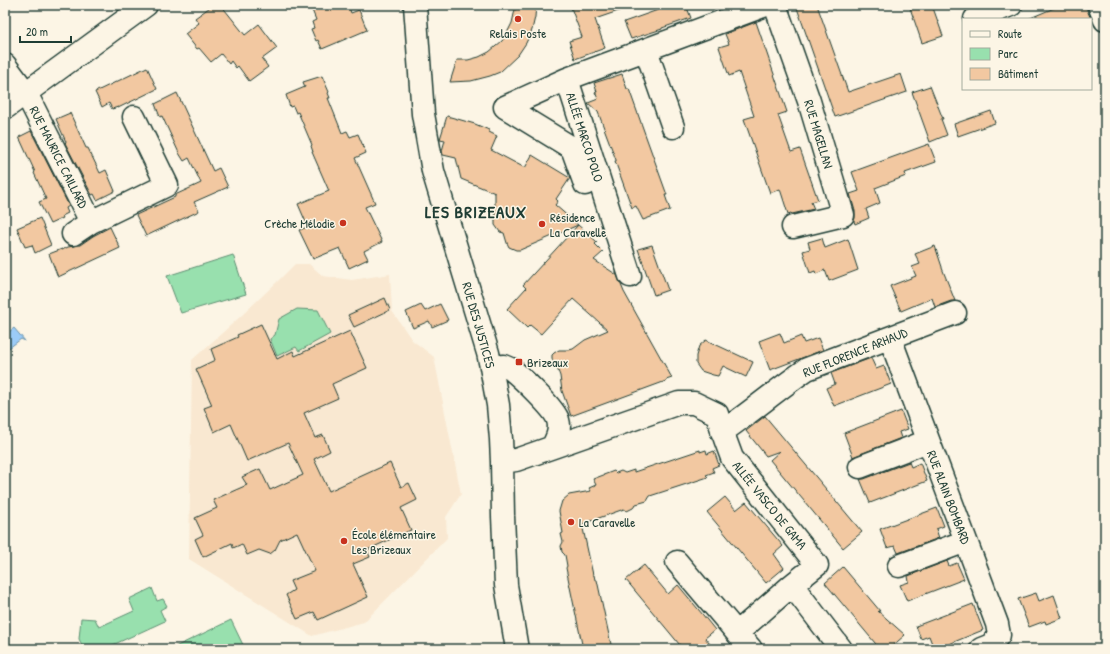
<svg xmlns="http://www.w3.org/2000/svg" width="1110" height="654" viewBox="0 0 1110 654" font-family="'Patrick Hand',sans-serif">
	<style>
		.built { fill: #f9e8d1 }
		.green { fill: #98e0ae; stroke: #5c8e71 }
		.water { fill: #9bcbf7; stroke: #6992a9 }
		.building { fill: #f2c8a1; stroke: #1f3d34 }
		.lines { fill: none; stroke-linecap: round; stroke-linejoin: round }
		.minor-casing { stroke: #1f3d34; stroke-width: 25 }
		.minor { stroke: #fcf5e5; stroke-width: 22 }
		.poi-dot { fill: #c8321e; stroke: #fcf5e5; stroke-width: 1.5 }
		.labels { text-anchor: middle; stroke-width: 3; stroke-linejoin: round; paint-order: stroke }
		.poi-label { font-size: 13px; fill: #1f3d34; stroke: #fcf5e5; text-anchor: start }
		.street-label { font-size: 13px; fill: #1f3d34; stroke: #fcf5e5 }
		.district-label { font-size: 17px; font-weight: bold; letter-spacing: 1px; fill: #1f3d34; stroke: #fcf5e5 }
	</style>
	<rect width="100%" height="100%" fill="#fcf5e5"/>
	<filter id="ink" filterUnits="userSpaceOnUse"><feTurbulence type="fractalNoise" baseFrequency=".025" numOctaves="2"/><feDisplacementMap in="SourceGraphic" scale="8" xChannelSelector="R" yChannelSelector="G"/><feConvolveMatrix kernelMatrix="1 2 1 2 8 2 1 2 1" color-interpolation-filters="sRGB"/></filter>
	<g filter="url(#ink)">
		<path class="built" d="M295,264H309L323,276L352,280L390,274L392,311L412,340L434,357L461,494L446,517L447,538L364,622L312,636L189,559L192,360L241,316L279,280Z"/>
		<path class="green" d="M233,255L246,294L181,313L167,276Z
			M297,309L318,310L330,334L299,351L296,347L277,356L270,339L275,335L279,319Z
			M152,588L157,601L163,599L167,606L160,610L165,621L104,649H84L79,639L81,618L95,619L99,627L134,611L129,599Z
			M231,620L245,649H171Z"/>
		<path class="water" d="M14,328L25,341L21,339L9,348L5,342V335Z"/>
		<path class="building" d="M213,5H221L245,35L259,24L277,48L262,59L268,67L249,81L238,66L236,68L231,61L229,64L221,54L211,62L199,48L197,49L185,34L199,23L195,18Z
			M310,5H341L343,9L349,7L351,13L359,10L367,30L322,49L318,40L316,41L311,29L314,28L312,22L316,20Z
			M516,5H536L535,17L532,30L526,43L518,55L500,72L490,76L471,81L450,82L457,60H468L479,57L489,52L502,41L507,33L512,23Z
			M570,5H629L630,7L595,19L605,48L575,59L569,41L582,37Z
			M672,5H686L691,18L662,28V29L631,39L624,22Z
			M796,5H817L848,92L901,74L907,92L835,117Z
			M909,5H932L943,36L922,43Z
			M1061,5H1087V10L1091,19H1028Z
			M756,22L787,112L778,115L791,152L800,149L818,200L811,202L814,209L792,214L791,213L788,214L780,189L770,193L744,119L754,116L739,72L729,76L719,47L729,44L725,34Z
			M147,67L157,89L118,108V107L112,109L109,103L102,107L95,92Z
			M622,74L627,89H629L645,134L667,195H665L670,210L643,220L636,206L632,208L615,161H616V160L598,112L588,103L598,99L595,92H597L594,83Z
			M322,76L329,92L328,93L330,98H328L342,133L347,131L350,137L358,134L366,153L355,158L375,203L365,207L382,242L364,251L368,259L349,268L340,248L313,259L299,230L308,227L298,204L329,191L312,152H313L311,146L312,145L298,112L296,113L293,106L290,107L286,95L305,87L303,82Z
			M930,86L943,119H941L947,135L930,142L912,92Z
			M177,93L213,171L219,168L228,187L194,202L199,211L146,236L136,215L175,197V195L201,183L189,158L184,161L179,153L162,116L160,117L155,104Z
			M991,111L995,123L958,136L954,124Z
			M70,113L86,148H88L100,173L106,170L115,191L97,200L94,194L92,195L65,143L66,142L56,119Z
			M447,116L475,124L489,130V132L497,136L491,150L525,168L532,155L570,178L556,199L558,201L555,205L586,232L597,242L595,244L603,252L594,260L617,275L624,292L672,378L666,380V381L571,416L562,391L560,376L557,368L553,361L552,358V355L554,353L559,350H569L573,349L585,340L608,330L573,299L541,334L530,325L527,328L507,309L526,288L523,285L578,225L520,250H516L509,247L507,243L504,233L500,232L495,225V193L461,179L456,158L443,155L442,151L445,140L440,139Z
			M31,131L69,206L66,208L68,213L62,216L63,218L50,224L39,202L46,199L34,173L35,172L19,137Z
			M929,144L936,162L905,173L906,176L875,188L880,203L866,209L869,218L855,224L854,221L855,218V211L850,194L859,191L852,172Z
			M40,218L51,245L35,253L32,245L25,247L17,228Z
			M110,227L120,248L58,277L49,254L62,249V250L68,247L80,245L93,236Z
			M822,238L825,248L848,239L858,270L829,281L825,270L816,274L815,271L810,273L803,251L810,249L808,242Z
			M652,245L668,290L654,295L638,249Z
			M935,246L942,267V268L955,301H951L935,307L932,298L901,311L890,286L916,276L912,267L920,264L915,254Z
			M385,298L390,310L354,327L348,315Z
			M440,304L448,320L432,327L429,321L413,328L406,312L421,305L425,311Z
			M261,324L277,359L293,351L295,356L350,331L367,368L332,384L338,398L304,413L315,438L323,435L330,451L314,459L329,491L390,463L401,487L409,483L417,500L401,508L411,530L367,550L370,557L353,564L368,597L318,620L314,612L297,619L286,595L294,590L290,581L315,571L297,532L280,540L275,550L270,554L259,550L247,555L242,544L233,548L232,543L203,557L195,539L203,535L195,518L217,508L213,500L247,485L242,477L260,469L270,490L303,475L288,443L247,461L231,424L214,432L204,408L212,405L196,369L215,360L211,349L238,337L237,335Z
			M780,333L784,343L801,336L804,343L818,338L823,350L770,370L759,341Z
			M706,340L753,362L746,377L723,366L718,376L713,375L701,371L696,364V356L699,346Z
			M871,358L876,369L884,366L891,384L834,406L826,388L835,384L831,373Z
			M901,411L908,429L899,432L901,438L853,457L844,433Z
			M765,416L862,532L843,548L770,460L780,451L766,456L746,431Z
			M700,450V452L706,450L707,454L714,451L719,465L712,468L714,472L706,475L708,477L650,496L647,501L636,504L633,508L627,511L624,509L582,524L593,575H594L595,580H597L612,649H583L566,568L567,566L565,555L562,552L561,546L563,542L561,534L563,533L559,511L562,501L569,495L591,491L589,488L596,485L593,479L614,471L616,473L621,471L625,473L634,470V472Z
			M909,462L911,467L920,463L927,481L870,503L860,479H864Z
			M725,497L736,510L746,502L783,546L774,554L784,568L766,583L707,512Z
			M937,508L944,526L936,529L939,538L898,553L895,546L887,548L880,529Z
			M947,561L949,566L957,563L964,579L907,601L900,585L909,582L908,576Z
			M644,565L668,594L678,585L703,615L715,630L705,638L714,649H683L675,639L626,580Z
			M843,567L880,611H878L905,635L889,649H880L825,583Z
			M1036,593L1039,601L1054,595L1062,618L1046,624L1045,621L1029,627L1018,599Z
			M973,604L983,630L937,649H934L929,636L921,639L916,626Z"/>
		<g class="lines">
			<g class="minor-casing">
				<path id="minor" d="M415,5L423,114L433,171L488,353L491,367L498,405L501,439L502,462L503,516L506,585L517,649
					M775,5L809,101L843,215L793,227
					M1099,5L1105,20
					M975,19L1011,5
					M646,50L673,127
					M5,65L26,93L91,222L167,185L134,117
					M567,79L505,107L572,148L585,184
					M5,108L146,5
					M73,234L91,222
					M630,276L567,79L766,5
					M890,338L997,624L999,635L991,645L981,649
					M491,367L504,366L511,369C522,378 555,409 558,420C561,430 557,439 552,447
					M722,432C751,412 778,389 807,369L955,313
					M502,462L516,460L679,403H694L717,414L725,439L732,458L817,565L792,585L841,649
					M860,467L928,441
					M677,562L737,633L792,585
					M899,566L966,541
					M737,633L751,649"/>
			</g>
			<use href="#minor" class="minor"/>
		</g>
	</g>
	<g class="poi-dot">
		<circle cx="518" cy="19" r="4"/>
		<circle cx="343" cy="223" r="4"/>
		<circle cx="542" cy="224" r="4"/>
		<rect x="515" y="358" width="8" height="8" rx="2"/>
		<circle cx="571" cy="522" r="4"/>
		<circle cx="344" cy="541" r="4"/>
	</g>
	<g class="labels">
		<g class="poi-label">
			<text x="518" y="38" text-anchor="middle">Relais Poste</text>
			<text x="550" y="222">Résidence<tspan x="550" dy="15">La Caravelle</tspan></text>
			<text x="335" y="228" text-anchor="end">Crèche Mélodie</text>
			<text x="527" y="367">Brizeaux</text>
			<text x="579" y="527">La Caravelle</text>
			<text x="352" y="539">École élémentaire<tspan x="352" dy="15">Les Brizeaux</tspan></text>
		</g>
		<g class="street-label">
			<text transform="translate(819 134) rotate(73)" y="5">RUE MAGELLAN</text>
			<text transform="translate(585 137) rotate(72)" y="5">ALLÉE MARCO POLO</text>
			<text transform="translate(59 157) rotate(63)" y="5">RUE MAURICE CAILLARD</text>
			<text transform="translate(479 325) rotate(74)" y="5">RUE DES JUSTICES</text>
			<text transform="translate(855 352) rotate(-22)" y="5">RUE FLORENCE ARHAUD</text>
			<text transform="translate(949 497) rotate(69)" y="5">RUE ALAIN BOMBARD</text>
			<text transform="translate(770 505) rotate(51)" y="5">ALLÉE VASCO DE GAMA</text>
		</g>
		<g class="district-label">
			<text x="476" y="218">LES BRIZEAUX</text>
		</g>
	</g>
	<rect width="1110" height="654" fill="none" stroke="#fcf5e5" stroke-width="20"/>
	<rect x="10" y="10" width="1090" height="634" fill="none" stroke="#1f3d34" stroke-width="1.5" filter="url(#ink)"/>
	<rect x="962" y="18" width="130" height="72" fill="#fcf5e5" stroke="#a4ab9e"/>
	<rect x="970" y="31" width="20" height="6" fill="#fcf5e5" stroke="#a4ab9e"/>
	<text x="998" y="38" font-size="12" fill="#1f3d34">Route</text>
	<rect x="970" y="48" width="20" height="12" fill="#98e0ae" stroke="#a4ab9e"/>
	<text x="998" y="58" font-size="12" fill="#1f3d34">Parc</text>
	<rect x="970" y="68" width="20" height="12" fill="#f2c8a1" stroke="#a4ab9e"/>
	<text x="998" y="78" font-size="12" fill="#1f3d34">Bâtiment</text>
	<path d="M20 36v6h51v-6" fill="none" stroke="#1f3d34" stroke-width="2"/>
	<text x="26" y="36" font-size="12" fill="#1f3d34" stroke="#fcf5e5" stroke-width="3" paint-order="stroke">20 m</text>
</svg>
